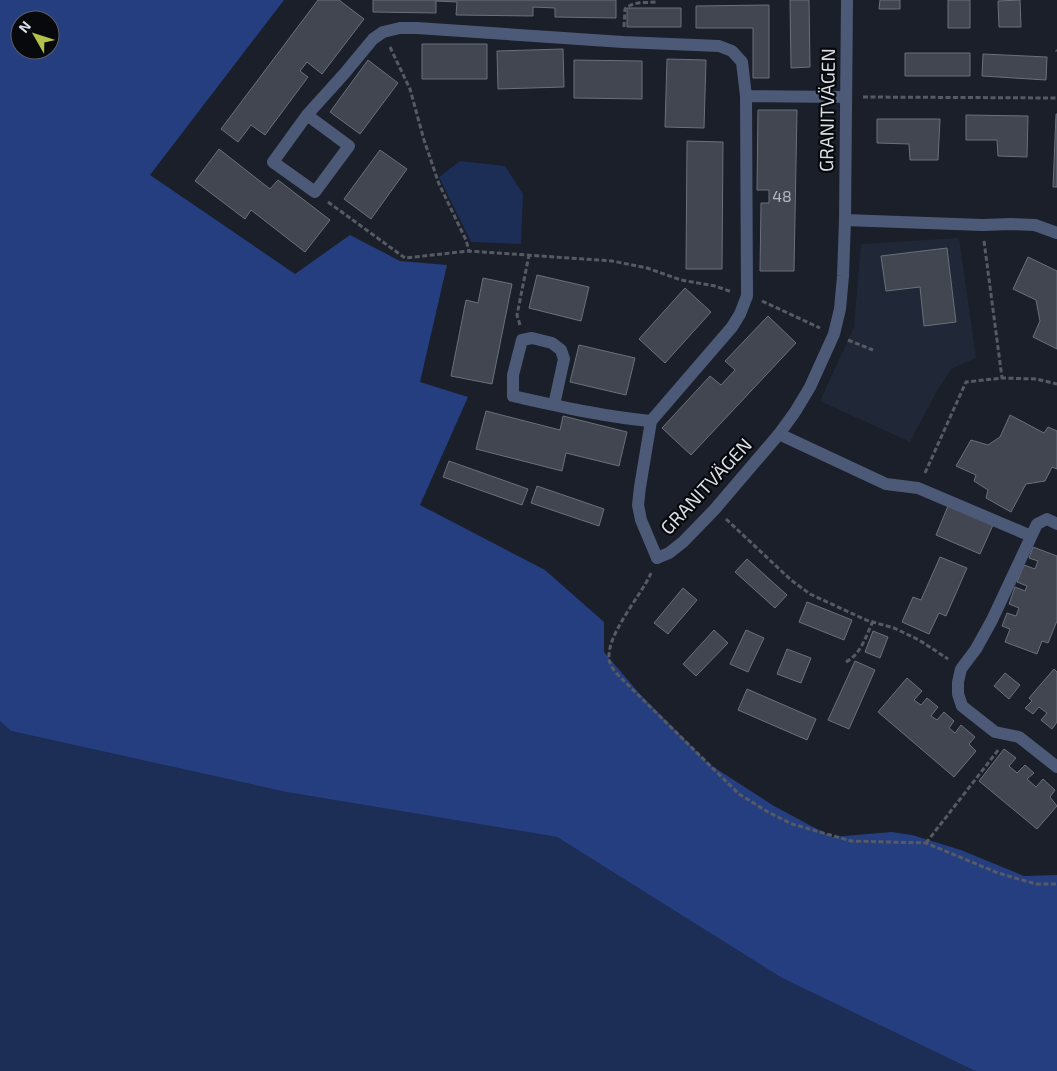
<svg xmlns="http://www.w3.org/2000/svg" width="1057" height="1071" viewBox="0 0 1057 1071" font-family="'Exo 2',sans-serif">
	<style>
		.built { fill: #202736 }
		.green { fill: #1c2d56 }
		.forest { fill: #253e7f; fill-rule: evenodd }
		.building { fill: #414651; stroke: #6a707c }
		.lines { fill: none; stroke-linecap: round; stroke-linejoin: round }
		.path { stroke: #565a63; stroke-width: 3; stroke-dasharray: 5 2.5; stroke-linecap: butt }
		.service { stroke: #4c5a78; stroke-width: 12 }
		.minor { stroke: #4c5a78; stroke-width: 12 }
		.labels { text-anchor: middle; stroke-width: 4.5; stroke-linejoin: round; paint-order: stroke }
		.number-label { font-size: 16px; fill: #b4b9c1 }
		.street-label { font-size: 19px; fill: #dbdfe6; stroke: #07090d }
	</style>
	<rect width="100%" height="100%" fill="#1a1f29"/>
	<path class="built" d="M959,238L976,358L951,369L937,391L910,442L820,401L854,327L861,244Z"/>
	<path class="green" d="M460,161L505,166L523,194L521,244L471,242L439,177Z
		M0,721L11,731L286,792L557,837L782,978L975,1071H0Z"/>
	<path class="forest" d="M0,0H284L150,175L295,274L350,235L400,261L447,265L420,382L468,397L420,505L545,570L604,622V652L638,692L709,764L774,806L832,837L892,832L912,835L961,850L1024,876L1057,875V1071H975L782,978L557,837L286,792L11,731L0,721ZM20,20H50V50H20Z"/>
	<path class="building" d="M318,0H339L364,19L322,74L307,62L300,71L308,77L265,135L251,125L238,142L221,129Z
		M373,0H616V18L555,17V8L533,7V16L456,15L457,2L436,1V13L373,12Z
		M790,0H809L810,67L791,68Z
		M880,0H900V9H879Z
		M948,0H970V28H948Z
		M1020,0L1021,27H999L998,1Z
		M769,5V78H753V28H696V6Z
		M627,8H681V27H627Z
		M422,44H487V79H422Z
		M563,49L564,87L498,89L497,51Z
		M905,53H970V76H905Z
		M983,54L1047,57L1046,80L982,76Z
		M667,59L706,60L704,128L665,127Z
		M368,60L398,83L360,134L330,112Z
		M574,60L642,61V99L574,98Z
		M758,110H797L794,271H760L761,203H769V190H757Z
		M1056,114H1057V187H1053Z
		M966,115L1028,116L1027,157L998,156L997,140H966Z
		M877,119H940L938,160H910L909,144L877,143Z
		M687,141L723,142L722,269H686Z
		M219,149L270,189L278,180L330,220L305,252L251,210L245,219L195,181Z
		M380,150L407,169L371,219L344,199Z
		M947,248L956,322L924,326L920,287L886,291L881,256Z
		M1028,257L1057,271V349L1033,337L1040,321L1036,300L1013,289Z
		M537,275L589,287L581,321L529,308Z
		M483,278L512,284L492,384L451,376L466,300L478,303Z
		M685,288L711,312L665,363L639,339Z
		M768,316L796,343L691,455L662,428L710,376L721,385L735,370L725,361Z
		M579,345L635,358L626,395L570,382Z
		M486,411L560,430L563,416L627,432L619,466L566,453L562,471L476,449Z
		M1010,415L1044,433L1048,427L1057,431V469L1052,467L1045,481L1026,484L1011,512L986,498L988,490L974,481L976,475L956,466L971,440L988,445L1000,437Z
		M449,461L528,489L522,505L443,477Z
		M537,486L604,509L599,526L531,503Z
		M948,506L993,525L980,554L936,535Z
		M1033,547L1057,556V621L1048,643L1042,641L1037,654L1005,642L1010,629L1002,626L1007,613L1016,616L1019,608L1009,604L1015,587L1025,591L1027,586L1017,582L1024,565L1035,569L1038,561L1029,558Z
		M940,557L967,568L946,616L939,613L929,634L902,622L913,597L921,600Z
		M747,559L787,595L775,608L735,572Z
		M683,588L697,600L668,634L654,623Z
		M807,602L852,620L844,640L799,622Z
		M714,630L728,643L696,676L683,664Z
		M746,630L764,638L748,672L730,664Z
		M873,631L888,637L880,658L865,652Z
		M787,649L811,658L801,683L777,674Z
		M855,661L875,670L849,729L828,720Z
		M1054,669L1057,672V722L1052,729L1041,720L1047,713L1039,707L1033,714L1025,708L1032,701L1029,698Z
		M1005,673L1020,685L1009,699L994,686Z
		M907,678L922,691L914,700L921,705L927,698L938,707L931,716L937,720L944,712L954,721L949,728L955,733L961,725L975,737L969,744L976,751L954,777L878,712Z
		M747,689L816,719L807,740L738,710Z
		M1004,749L1016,758L1009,766L1017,773L1025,765L1034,773L1027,779L1036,787L1043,779L1055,790L1050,797L1057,806L1037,829L979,781Z"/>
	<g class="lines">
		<path class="path" d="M624,27L625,9C633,1 646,3 657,2
			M390,47L410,89L424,140L439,184L466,240L469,251
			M1056,50L1057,51
			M863,97L1057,98
			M328,202L405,258L469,251L612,261L647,268L681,280L715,286L732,292
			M984,241L1002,378
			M762,301L820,328
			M520,325L517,315L529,255
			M848,340L873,350
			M925,473L966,382L1002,378L1036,379L1057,384
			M726,519L791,580L810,594L866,620L894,628L919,640L948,659
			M651,573C642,595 602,639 610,663C611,668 620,677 624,681L739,794L768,812L792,824L851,841L926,843L998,873L1036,884H1057
			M846,662C861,654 866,636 873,621
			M926,843L999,749"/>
		<path class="service" d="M746,96L846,97
			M307,115L349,146L315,192L273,162L307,115L344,74L373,39L383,32L400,28H417L623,42L719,46L732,51L742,62L746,96L747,296L740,314L732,327L651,421L640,487L638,505L641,520L657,558
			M554,405L564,359L561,350L552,343L532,338L522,340L513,375V396C558,406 605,417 651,421"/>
		<path class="minor" d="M845,220L982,225L1011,224L1035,225L1057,233
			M779,434L886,484L918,488L1031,536
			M1057,524L1047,519L1037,524L992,620L976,649L961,669L958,682V694L962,706L995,732L1019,737L1057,767
			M657,558L669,553L683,542L715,509L779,434L795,412L810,387L834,334L840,309L843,276L845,220L847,0"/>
	</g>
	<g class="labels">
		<g class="number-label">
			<text x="782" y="202">48</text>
		</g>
		<g class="street-label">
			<text transform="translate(827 110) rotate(-89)" y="7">GRANITVÄGEN</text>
			<text transform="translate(706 486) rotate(-47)" y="7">GRANITVÄGEN</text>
		</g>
	</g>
	<g transform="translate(35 35) rotate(309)"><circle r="24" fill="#07090d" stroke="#5c5f64"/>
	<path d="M0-4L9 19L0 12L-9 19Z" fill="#b4c24a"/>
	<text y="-8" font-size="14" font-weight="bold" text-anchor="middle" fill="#dbdfe6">N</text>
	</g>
</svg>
